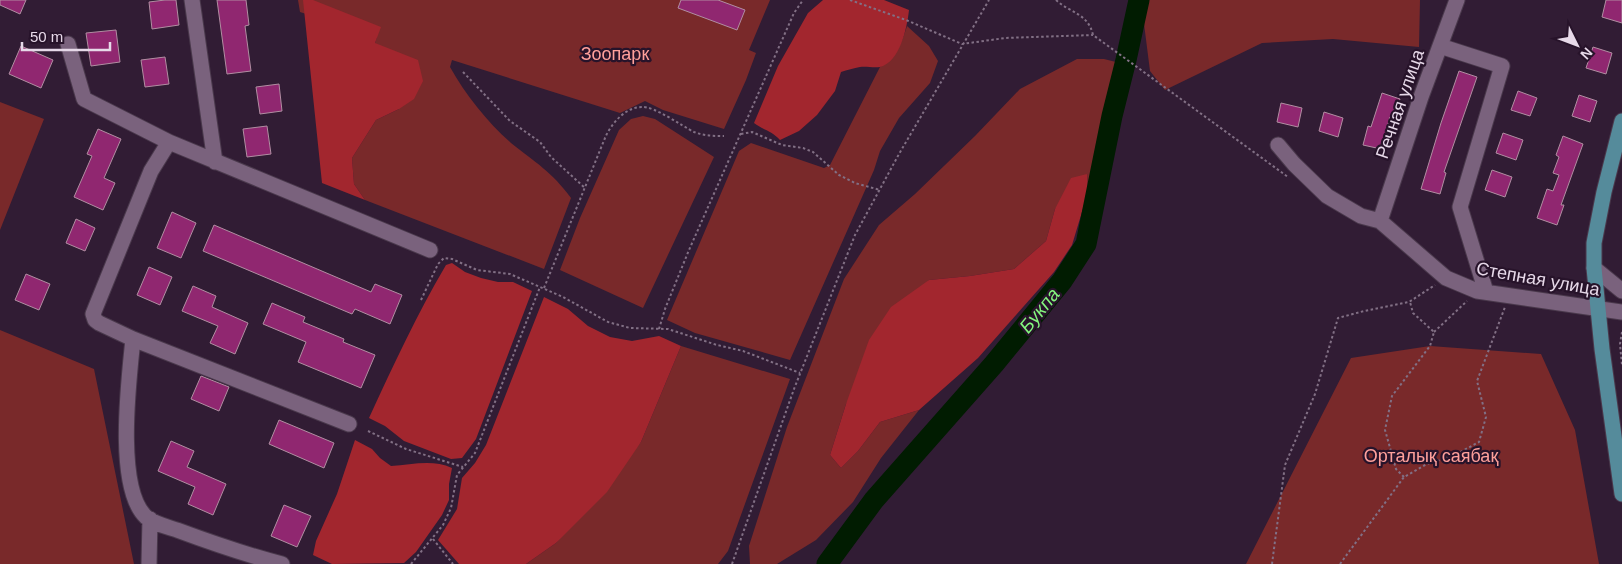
<svg xmlns="http://www.w3.org/2000/svg" width="1622" height="564" viewBox="0 0 1622 564" font-family="Arial,sans-serif">
	<style>
		.green { fill: #79292a }
		.forest { fill: #a2262e }
		.lines { fill: none; stroke-linecap: round; stroke-linejoin: round }
		.stream { stroke: #465547; stroke-width: 4 }
		.river { stroke: #011c01; stroke-width: 21 }
		.building { fill: #902770; stroke: #b18ea2 }
		.minor-casing { stroke: #4a394c; stroke-width: 17 }
		.major-casing { stroke: #4a394c; stroke-width: 17 }
		.path { stroke: #827085; stroke-width: 2; stroke-dasharray: 2.5 2.5; stroke-linecap: butt }
		.minor { stroke: #7a627d; stroke-width: 15 }
		.major { stroke: #558b9b; stroke-width: 15 }
		.labels { text-anchor: middle; stroke-width: 4.5; stroke-linejoin: round; paint-order: stroke }
		.park-label { font-size: 18px; fill: #ffa09b; stroke: #27132a }
		.street-label { font-size: 18px; fill: #e7d9e9; stroke: #27132a }
		.water-label { font-size: 19px; font-style: italic; fill: #84f67e; stroke: #27132a }
	</style>
	<rect width="100%" height="100%" fill="#311c34"/>
	<path class="green" d="M298,0H770L749,50L756,53L746,80L724,129L663,110L645,101L620,113L452,60L450,67C465,94 488,123 511,143C535,162 552,172 571,198L544,269L365,200L354,184L352,158L376,120L399,109L375,43L377,37L300,12Z
		M1141,0H1420L1419,47L1333,39L1262,43L1165,90L1150,71Z
		M907,26L929,46L938,61L930,83L899,118L880,151L874,170L790,360L695,333L667,320L739,151L751,143L824,168L830,165L880,67C897,55 901,45 907,26Z
		M1077,59H1104L1120,63L1088,192L1087,174L1055,209L1046,241L1014,269L970,276L929,280L846,404L830,455L841,468L858,451L880,422L919,410L881,458L853,502L816,540L777,564H750L749,546L787,427L844,279L879,225L915,194L975,136L1020,89Z
		M0,102L44,119L0,230Z
		M643,116L655,119L714,157L643,308L560,270L580,218L619,130L631,119Z
		M0,330L94,369L134,564H0Z
		M681,346L790,379L728,551L718,564H526L556,543L641,442Z
		M1430,346L1541,354L1575,430L1599,564H1246L1351,358Z"/>
	<path class="forest" d="M303,0H313L381,27L375,43L418,60L423,81L414,99L399,109L376,120L352,158L354,184L365,200L322,183Z
		M823,0H884L909,10C907,28 900,62 880,67C873,68 866,66 860,67C854,68 847,70 841,72L835,91L817,115L799,131L780,140C772,131 763,130 754,123L778,66L808,13Z
		M1087,174L1088,192L1072,245L1054,272L978,358L919,410L880,422L858,451L841,468L830,455L846,404L869,340L891,307L929,280L970,276L1014,269L1046,241L1055,209L1071,178Z
		M452,263L465,272L481,278L498,282H513L532,291L476,439L462,458L451,459L404,441L385,426L369,418C393,366 417,314 446,265Z
		M544,297L568,309L588,326L610,337L632,341L659,336L681,346L641,442L607,492L556,543L526,564H459L438,540L457,509L462,478L475,463L486,445Z
		M355,440L372,449L380,458L391,466C412,465 432,459 452,468L449,484V500L442,515L416,552L404,563L332,564L313,555L316,541L337,494Z"/>
	<g class="lines">
		<path class="stream" d="M826,564L827,563"/>
		<path class="river" d="M827,564L874,500L994,364L1062,281L1086,244L1112,116L1126,60L1139,0"/>
	</g>
	<path class="building" d="M0,0H26L20,14L0,5Z
		M165,0H176L179,25L152,29L149,2Z
		M217,0H246L249,25L245,26L251,71L227,74Z
		M681,0H718L745,10L737,30L678,8Z
		M1606,0H1622V23L1602,17Z
		M116,30L120,62L91,66L86,33Z
		M21,46L53,60L41,88L9,74Z
		M1593,47L1612,53L1606,74L1586,68Z
		M165,57L169,84L145,87L141,60Z
		M1459,71L1477,77L1444,172L1446,173L1440,194L1421,189L1441,123Z
		M279,84L282,111L260,114L256,87Z
		M1518,91L1537,98L1530,116L1511,110Z
		M1382,93L1400,99L1394,118L1390,117L1381,149L1363,145L1368,126L1371,127Z
		M1579,95L1597,101L1590,122L1572,116Z
		M1281,103L1302,108L1298,127L1277,122Z
		M1324,112L1343,118L1338,137L1319,131Z
		M267,126L271,154L247,157L243,129Z
		M98,129L121,139L104,178L115,183L103,210L74,197L92,156L87,154Z
		M1503,133L1523,140L1516,160L1496,153Z
		M1563,136L1583,144L1561,205H1564L1557,225L1537,218L1547,189L1553,191L1559,175L1553,173L1559,157L1556,155Z
		M1492,170L1512,177L1505,197L1485,190Z
		M172,212L196,223L181,258L157,248Z
		M76,219L95,228L85,251L66,243Z
		M214,225L371,292L375,284L402,295L390,324L355,309L352,314L203,251Z
		M149,267L172,277L160,305L137,295Z
		M26,274L50,284L39,310L15,300Z
		M193,286L216,296L212,307L248,323L235,354L210,343L218,326L182,311Z
		M272,303L305,317L303,322L344,339L343,342L375,355L361,388L298,362L306,342L263,324Z
		M201,376L229,387L219,411L191,399Z
		M279,420L334,443L324,468L269,444Z
		M171,441L194,451L187,467L226,484L213,515L188,504L195,487L158,471Z
		M284,505L311,516L297,547L271,536Z"/>
	<g class="lines">
		<g class="minor-casing">
			<path id="minor" d="M192,0L215,162
				M68,44L84,99L169,142L430,250
				M1440,46L1502,66L1460,207L1486,292
				M169,142L151,171L93,314L95,320L99,323L133,339C129,379 115,488 146,517C154,524 168,527 177,530C212,543 247,555 282,564
				M1278,145L1294,164L1327,196L1361,216L1380,221L1446,278L1477,291L1622,312
				M1380,221L1421,97L1457,0
				M1594,268L1622,291
				M133,339L349,424
				M149,564L150,519"/>
		</g>
		<g class="major-casing">
			<path id="major" d="M1622,121L1604,192L1594,243V268L1602,349L1622,494"/>
		</g>
		<path class="path" d="M850,0L906,20L962,44L1005,38L1093,35
			M1056,0C1070,13 1088,13 1093,35L1288,177
			M463,72L510,121L540,142L551,157L585,188
			M741,134L752,132L782,145L803,148L813,152L839,175L855,183L880,190
			M544,288L605,138C611,124 625,107 642,107C654,106 682,126 694,132C704,136 714,136 724,136
			M421,300L438,264L444,258L452,259L477,270L510,274L563,297L608,322L630,328L668,329L717,345L743,351L800,373
			M659,329L665,309L689,250L794,13L803,0
			M1434,332L1467,301
			M1622,332L1620,344L1622,365
			M368,431L406,449L463,467
			M1404,477L1396,469L1385,430L1392,396L1430,346L1434,332L1413,313L1410,302
			M433,539L453,564
			M411,564L443,525L451,508L457,475L475,453L540,287
			M732,564L794,389L855,235L899,154L989,0
			M1272,564L1285,465L1315,394L1338,318L1364,311L1409,302L1435,285
			M1340,564L1404,477L1427,464L1453,456L1479,442L1486,417L1477,381L1505,307"/>
		<use href="#minor" class="minor"/>
		<use href="#major" class="major"/>
	</g>
	<g class="labels">
		<g class="park-label">
			<text x="615" y="60">Зоопарк</text>
			<text x="1431" y="462">Орталық саябақ</text>
		</g>
		<g class="street-label">
			<text transform="translate(1400 104) rotate(-71)" y="6">Речная улица</text>
			<text transform="translate(1538 279) rotate(10)" y="6">Степная улица</text>
		</g>
		<g class="water-label">
			<text transform="translate(1039 310) rotate(-51)" y="7">Букпа</text>
		</g>
	</g>
	<g transform="translate(1577 45) rotate(132)" stroke="#27132a" stroke-width="4" paint-order="stroke">
	<path d="M0-4L9 19L0 12L-9 19Z" fill="#e7d9e9"/>
	<text y="-8" font-size="14" font-weight="bold" text-anchor="middle" fill="#e7d9e9">N</text>
	</g>
	<path d="M22 42v8h88v-8" fill="none" stroke="#e7d9e9" stroke-width="2.5"/>
	<text x="30" y="42" font-size="15" fill="#e7d9e9" stroke="#27132a" stroke-width="4" paint-order="stroke">50 m</text>
</svg>
